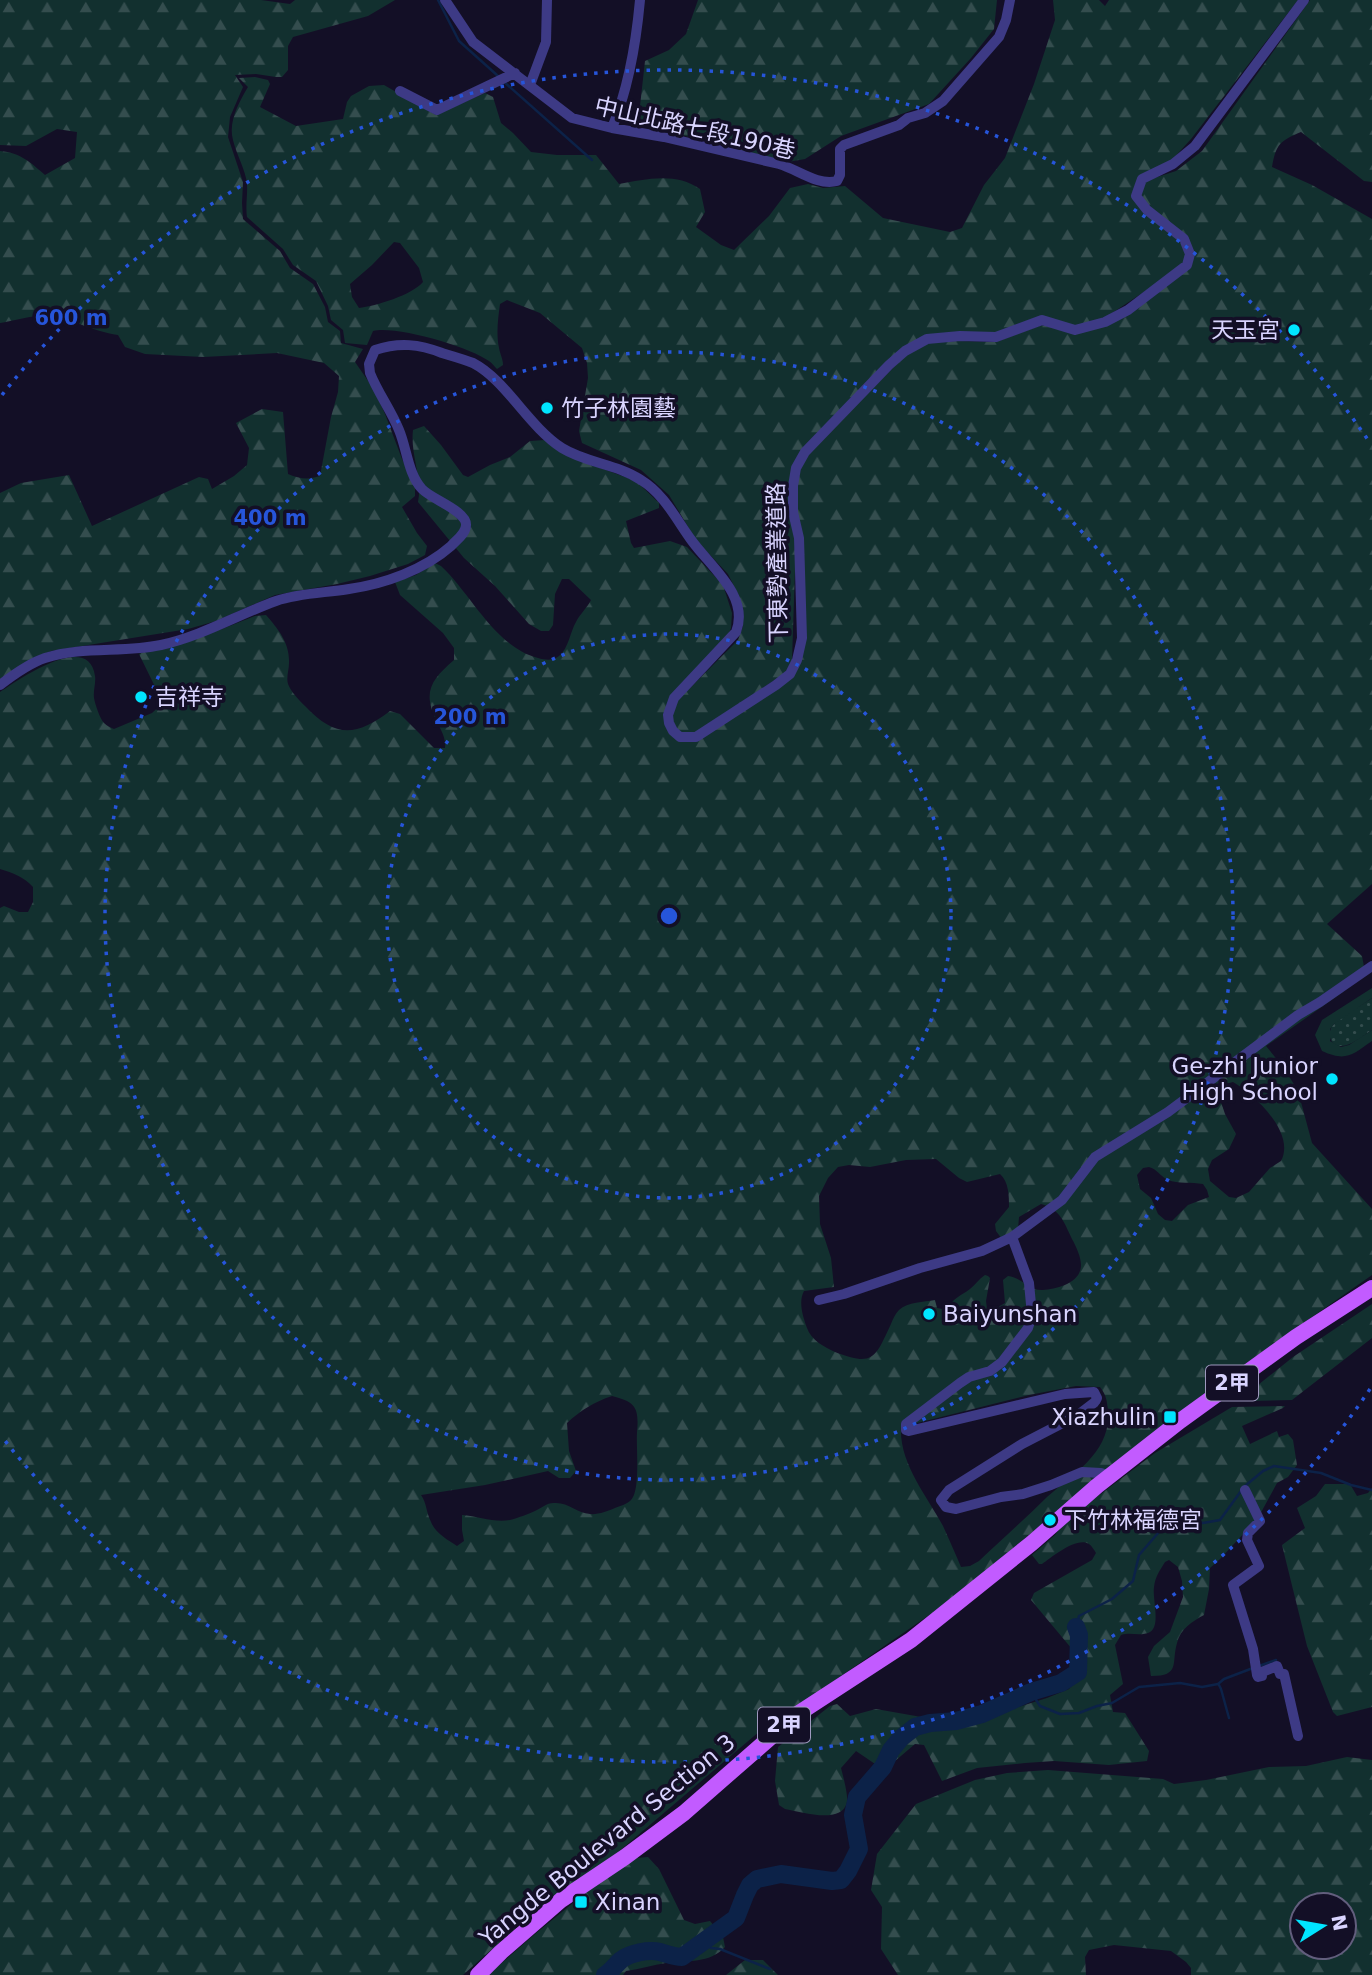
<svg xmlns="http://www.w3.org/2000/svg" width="1372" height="1975" viewBox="0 0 1372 1975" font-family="'DejaVu Sans','Noto Sans TC',sans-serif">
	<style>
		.grass { fill: url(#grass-dots) }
		.forest { fill: url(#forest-firs); fill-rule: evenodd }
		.park { fill: #12302f }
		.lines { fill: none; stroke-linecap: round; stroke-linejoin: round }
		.stream { stroke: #0c2248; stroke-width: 2.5 }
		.river { stroke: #0c2248; stroke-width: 18 }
		.minor { stroke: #3d3a85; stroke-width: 10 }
		.primary { stroke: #c25bff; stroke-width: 16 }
		.ring { fill: none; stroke: #2655da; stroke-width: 3.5; stroke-dasharray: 3.5 7 }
		.poi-dot { fill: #00e5ff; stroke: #130f26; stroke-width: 2.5 }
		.labels { text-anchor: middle; stroke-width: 7; stroke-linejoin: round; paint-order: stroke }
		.shield { fill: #130f26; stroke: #9e99be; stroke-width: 2 }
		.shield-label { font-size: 21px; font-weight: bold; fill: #d9d4ff }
		.street-label { font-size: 23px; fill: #d9d4ff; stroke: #130f26 }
		.poi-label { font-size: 23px; fill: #d9d4ff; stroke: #130f26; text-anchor: start }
		.centre { fill: #2655da; stroke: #130f26; stroke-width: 3.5 }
		.ring-label { font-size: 21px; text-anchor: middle; font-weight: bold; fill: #2655da; stroke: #130f26; stroke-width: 7; stroke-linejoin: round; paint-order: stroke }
	</style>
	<defs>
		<pattern id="grass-dots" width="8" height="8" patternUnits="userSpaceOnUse" patternTransform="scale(1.75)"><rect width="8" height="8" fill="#12302f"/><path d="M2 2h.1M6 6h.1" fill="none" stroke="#344d4e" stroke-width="1.8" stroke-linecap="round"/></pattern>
		<pattern id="forest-firs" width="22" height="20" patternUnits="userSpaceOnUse" patternTransform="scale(1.75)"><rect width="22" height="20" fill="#12302f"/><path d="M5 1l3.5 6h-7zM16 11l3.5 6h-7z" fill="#344d4e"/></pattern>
	</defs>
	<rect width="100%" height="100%" fill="#130f26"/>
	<path class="grass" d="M1372,998V1030C1362,1036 1344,1053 1333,1043C1329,1039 1329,1033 1331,1028C1336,1018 1363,1005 1372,998Z"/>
	<path class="forest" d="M0,0H261L290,4L295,0H395L368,16L293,37L288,46V70L282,77H276L256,74L235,75L243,87L230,117L228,137L243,182L242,203L243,219L280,251L290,268L313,284L325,307L328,322L340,331L341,343L363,349L355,362L373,388L385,414L402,459L415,484V496L402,507L417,533L427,546L425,555L408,564L370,576L337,584L275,595L216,621L188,629L51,651L36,657L0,682V493L21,483L69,475L92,526L199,477L208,479L212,489L234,476L247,465L249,448L236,423L262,409L283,412L288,474C300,479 308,480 320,476L331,417L338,392L339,376L324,363L277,353L203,357L145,354L125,347L118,335C92,332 64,314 38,316C25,317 12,321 0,323V151C21,153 30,162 45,175L75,158L77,132L57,129L26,146L0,145Z
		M698,0H997L994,29L971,58L929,104L841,136L805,159L788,162L643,125L639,115L645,61L669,50L686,34Z
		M1053,0H1099L1105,6L1109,0H1298L1191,139L1171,161L1139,177L1133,196L1181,240L1187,255L1183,266L1103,319L1075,326L1041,316L994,334L926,335L793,465L788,513L796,539L792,660L785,673L693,735L678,732C670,720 671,713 678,700L738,640L743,626L738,594L728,574L696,540L669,495L641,470L582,443L579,431L588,378L587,363L582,348L540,313L507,300L500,304C498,318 496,334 499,348C500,354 503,359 503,365L497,369C495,367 492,363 489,361C470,347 395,325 373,331L367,345L345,343L343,330L331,320L328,306L316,281L293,265L283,249L247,217C245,204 249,188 246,178C243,165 236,153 233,140C228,122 239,102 248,87L239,78L255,77L268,80L270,84L260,107L296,126L343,119L347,102L351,96L369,86L384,85L436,115L485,93L493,97L501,123L513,133L531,152L557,155H596L619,184C646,179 676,172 700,189L705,212L696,227L721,245L734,250L769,216L790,188L808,184L823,188L845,186L883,218L950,232L962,228L984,185L1005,158L1034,84L1055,20ZM394,242L400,243L419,268L423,282C412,295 376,306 359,308L352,297L350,284L372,265Z
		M1310,0H1372V182L1364,181L1301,132C1280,141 1276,144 1272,167L1312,185L1372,219V884L1327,924L1362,956L1364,967L1343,992L1266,1046L1284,1068L1298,1091L1312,1143L1372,1209V1275L1211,1388L1082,1491L948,1602L799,1705L768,1724L617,1853L530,1915L463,1975H0V908L4,906L19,912H28L33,902V887C24,877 13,873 0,869V692C18,680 89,630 95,676C96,683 93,691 94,698C95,704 100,719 104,723C107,726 110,727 114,729L152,713L163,703L139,654L150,649L222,629L255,616L266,615C278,629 290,643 289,663C289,669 286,678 288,684C291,692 299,700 305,706C335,738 356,737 390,711L400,714L434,748H445C446,738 442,732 437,722C422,692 431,680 454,660V648L443,633L400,595L395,582L416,575L435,563L441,566C472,595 494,646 538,658C545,660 553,661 559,656C569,648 570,632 576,622C580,614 587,608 591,600L569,579H562L555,594L553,625L549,631H541L529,624L495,586L464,558L418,502C423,478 410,455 413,430L424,426L441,445L463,475L468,477L490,465L510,457L530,441L545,440L570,457L636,481L659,503V508L626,521L631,543L634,548L670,541L687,547L723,585L732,613L731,628L727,638L666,707L681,740L689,742L699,739L800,661L795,513L799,470L808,453L906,355L929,343L956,341L996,342L1042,325L1074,333L1130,312L1193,254L1150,208L1140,196L1145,181L1176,171L1202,151ZM1233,1082C1255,1095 1296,1133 1281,1161L1270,1168L1249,1192L1236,1198L1229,1197L1210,1181L1208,1169L1212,1160L1229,1149L1236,1134L1225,1114L1219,1096L1225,1084ZM936,1159L959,1178L967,1182L1000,1174C1009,1182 1009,1196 1009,1207L995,1224L996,1231L1002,1239L1018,1229L1019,1217L1041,1204C1060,1209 1064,1222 1072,1239C1076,1246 1081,1257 1081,1265C1081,1283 1057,1289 1043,1290C1028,1291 1023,1278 1008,1276L1003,1280L1005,1303L991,1311L987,1309L986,1301L990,1278L988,1276L985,1275C979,1279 975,1285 970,1289C961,1296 952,1298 947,1310L937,1308L935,1300C924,1302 908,1302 899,1310C895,1314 893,1319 891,1324C875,1358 874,1367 835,1352C824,1347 811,1340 807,1328C803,1317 798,1302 804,1291L834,1287L831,1258L820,1224L819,1196L828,1178L838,1167L849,1165L870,1167L906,1160ZM1149,1167C1157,1169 1160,1176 1168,1180C1178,1184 1192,1182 1203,1184L1207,1190L1209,1197L1188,1205L1172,1221L1165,1220L1158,1214L1151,1198L1140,1189L1137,1175L1143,1168ZM1076,1386L1100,1387C1107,1396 1107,1402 1108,1412C1111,1452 1073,1474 1047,1497C1025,1519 1002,1539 979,1561L970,1566L961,1567C955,1553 949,1539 943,1526C927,1496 899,1463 901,1427L1029,1395ZM612,1396C637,1402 639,1409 637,1433C636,1448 641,1493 630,1501C627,1504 620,1506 615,1508C609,1511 597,1515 590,1514C577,1513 568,1502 554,1503C546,1503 542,1508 535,1511C528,1514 518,1518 510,1520C494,1523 478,1516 462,1515V1530L464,1541L457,1546C448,1540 435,1533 431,1522C426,1512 427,1504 421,1495L485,1485L548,1471L559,1478H570L576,1471L569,1451L567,1423C581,1410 594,1402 612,1396Z
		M1372,1304V1338L1292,1400L1246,1401L1243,1397L1293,1357Z
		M1285,1406L1283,1408L1242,1426L1250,1444L1277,1431L1279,1437L1288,1434L1293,1440L1297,1465L1288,1477L1277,1483L1258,1518L1220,1559L1210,1568L1209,1589L1204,1615C1193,1621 1180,1629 1177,1643C1171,1663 1181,1676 1151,1676L1148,1657L1154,1646L1170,1632L1183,1597L1182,1581L1178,1567L1169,1560L1165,1562C1160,1570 1155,1577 1154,1587C1152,1599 1162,1629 1148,1633C1139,1636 1130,1632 1121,1635L1115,1645L1123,1684L1110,1695L1113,1712L1125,1713L1149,1751L1147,1761L1109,1765L1054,1761L1025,1763L977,1768L942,1781L924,1745L915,1744L888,1767L881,1768L856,1751L841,1768C843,1776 848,1794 847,1802C842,1825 802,1812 785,1809L779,1805L775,1781L778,1747L830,1706L837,1704L850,1716L876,1709L927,1718L993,1715L1047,1698L1069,1689L1084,1669L1077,1655L1031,1600L1034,1593L1092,1560L1096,1553C1094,1550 1092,1546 1089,1544C1077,1536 1052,1557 1042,1564H1039L1032,1555L1055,1535L1069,1518L1155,1453L1232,1407Z
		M1325,1484H1350L1357,1496L1368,1493L1372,1488V1707L1337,1716L1333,1712L1307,1646L1282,1545L1305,1528L1297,1508L1316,1496Z
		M1347,1757L1372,1760V1975H1191V1968L1186,1962L1171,1951L1114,1945L1089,1950L1085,1957L1086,1975H898L881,1949L882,1907L871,1890L877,1854L916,1804L975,1780L1007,1773L1048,1770L1163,1779L1174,1784L1206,1780L1269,1767L1306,1766ZM1302,1905H1344V1947H1302Z
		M648,1857L659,1869L684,1920L695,1924L710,1921L723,1937L725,1947C709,1964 688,1960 666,1963C653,1965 640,1969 626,1971L623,1975H488L535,1934L600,1881L637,1858Z
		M745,1960H763L778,1975H726Z"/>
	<path class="park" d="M1372,988V998L1334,1024L1330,1029V1041L1341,1047L1349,1045L1372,1030V1041C1352,1055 1346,1062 1322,1051L1315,1035L1322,1020Z"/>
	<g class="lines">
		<path class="stream" d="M438,0L459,41L498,76
			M503,81L592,160
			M1245,1486L1263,1471L1274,1466L1321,1473L1351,1485L1372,1490
			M1076,1627L1079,1616L1112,1599L1133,1581L1139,1555L1166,1524L1180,1519L1203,1523L1220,1520L1241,1491
			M1259,1666L1276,1660
			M1219,1685L1221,1689L1229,1718
			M1031,1692L1040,1706L1060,1714L1079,1713L1097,1706L1112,1703L1139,1687L1180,1683L1202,1687L1218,1684L1224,1679L1253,1668
			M705,1938L711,1948L720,1949L770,1969"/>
		<path class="river" d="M605,1975C612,1971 615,1965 621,1960C630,1953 649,1949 660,1952C668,1954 673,1957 682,1957L736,1918L745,1895L750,1885L757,1879L781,1874L832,1881L841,1880L848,1871L859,1849L853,1815L857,1797L883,1767L891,1750L901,1738L915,1727L930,1723L956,1721L982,1714L1031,1692L1061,1683L1078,1672L1079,1635L1076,1627"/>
		<path class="minor" d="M445,0L473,42L572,118L612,128L664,137L779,164C797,169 817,186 837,181L840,175V149L844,145L899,125L908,118L925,113L943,101L999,37L1006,20L1010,0
			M530,85L546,42L547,0
			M400,91L437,110L515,73
			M612,128C629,87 636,44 640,0
			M0,685C13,675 30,663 45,658C82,646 123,653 161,645C202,636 237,615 276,601C299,593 325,593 349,589C384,584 424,570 451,546C456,540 466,534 466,525C467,511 431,499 422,489C408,474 407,449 399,430C391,410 378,393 370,373L369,364L375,350C399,342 419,344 442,353C452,356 463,359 473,363C506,380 528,426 562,448C586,463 617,464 641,480C664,494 676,519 692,541C710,566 750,596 736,632L674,698L668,715L669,723L673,731L680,737H696L776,685L790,674L797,660L802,638L799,538L793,512V486L796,468L805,452L889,365L905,351L927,339L960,336L996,337L1042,320L1075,330L1105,322L1128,310L1187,265L1190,254L1184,239L1147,210L1136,196L1142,179L1173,164L1195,146L1304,0
			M1012,1237L1029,1283L1032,1315L1028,1328L1002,1362L990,1371L969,1377L960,1383L906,1424V1430L909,1431L1065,1394L1094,1392L1097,1398L1095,1402L1078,1415L1022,1444L949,1490L941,1500L946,1507L956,1509L1001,1497L1023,1494L1051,1485L1082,1472L1101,1473L1110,1476
			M819,1300L844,1294L920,1268L982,1251L1012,1237L1062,1200L1095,1157L1168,1112L1298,1015L1320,1002L1372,966
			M1245,1490L1260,1521L1248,1533L1247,1540L1259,1566L1233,1585L1253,1649L1257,1675L1258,1677L1262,1676V1672L1277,1666L1280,1674H1284L1298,1736"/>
		<path class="primary" d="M478,1975L501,1952L561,1900L625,1857L684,1813L796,1715L911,1640L1032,1543L1097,1486L1180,1421L1296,1337L1372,1288"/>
	</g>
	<g class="ring">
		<circle cx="669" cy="916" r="282"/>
		<circle cx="669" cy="916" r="564"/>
		<path d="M1370 1389A846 846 0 0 1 2 1437M2 395A846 846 0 0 1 1370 443"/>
	</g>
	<g class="poi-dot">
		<circle cx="1294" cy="330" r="7"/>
		<circle cx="547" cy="408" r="7"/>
		<circle cx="141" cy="697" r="7"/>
		<circle cx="1332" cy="1079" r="7"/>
		<circle cx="929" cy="1314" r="7"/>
		<rect x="1163" y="1410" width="14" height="14" rx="3.5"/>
		<circle cx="1050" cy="1520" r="7"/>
		<rect x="574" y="1895" width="14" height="14" rx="3.5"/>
	</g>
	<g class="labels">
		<g class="shield">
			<rect x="1206" y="1365.5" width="52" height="35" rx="5"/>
			<rect x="758" y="1707.5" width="52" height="35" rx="5"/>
		</g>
		<g class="shield-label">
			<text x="1232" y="1390">2甲</text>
			<text x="784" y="1732">2甲</text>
		</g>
		<g class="street-label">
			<text transform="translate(695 128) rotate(13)" y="8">中山北路七段190巷</text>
			<text transform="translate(777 563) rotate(-91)" y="8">下東勢產業道路</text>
			<text transform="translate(607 1840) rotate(-39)" y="8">Yangde Boulevard Section 3</text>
		</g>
		<g class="poi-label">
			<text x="1280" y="338" text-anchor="end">天玉宮</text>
			<text x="561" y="416">竹子林園藝</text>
			<text x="155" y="705">吉祥寺</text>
			<text x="1318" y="1074" text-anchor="end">Ge-zhi Junior<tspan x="1318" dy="26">High School</tspan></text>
			<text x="943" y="1322">Baiyunshan</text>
			<text x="1156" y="1425" text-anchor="end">Xiazhulin</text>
			<text x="1064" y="1528">下竹林福德宮</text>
			<text x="595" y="1910">Xinan</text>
		</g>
	</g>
	<circle cx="669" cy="916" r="10" class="centre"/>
	<g class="ring-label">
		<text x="71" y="325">600 m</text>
		<text x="270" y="525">400 m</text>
		<text x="470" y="724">200 m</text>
	</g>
	<g transform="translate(1323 1926) rotate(79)"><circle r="33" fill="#130f26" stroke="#625e7d" stroke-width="2"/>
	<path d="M0-5L12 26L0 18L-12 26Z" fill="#00e5ff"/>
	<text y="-10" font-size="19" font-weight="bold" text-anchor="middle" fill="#d9d4ff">N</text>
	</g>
</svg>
